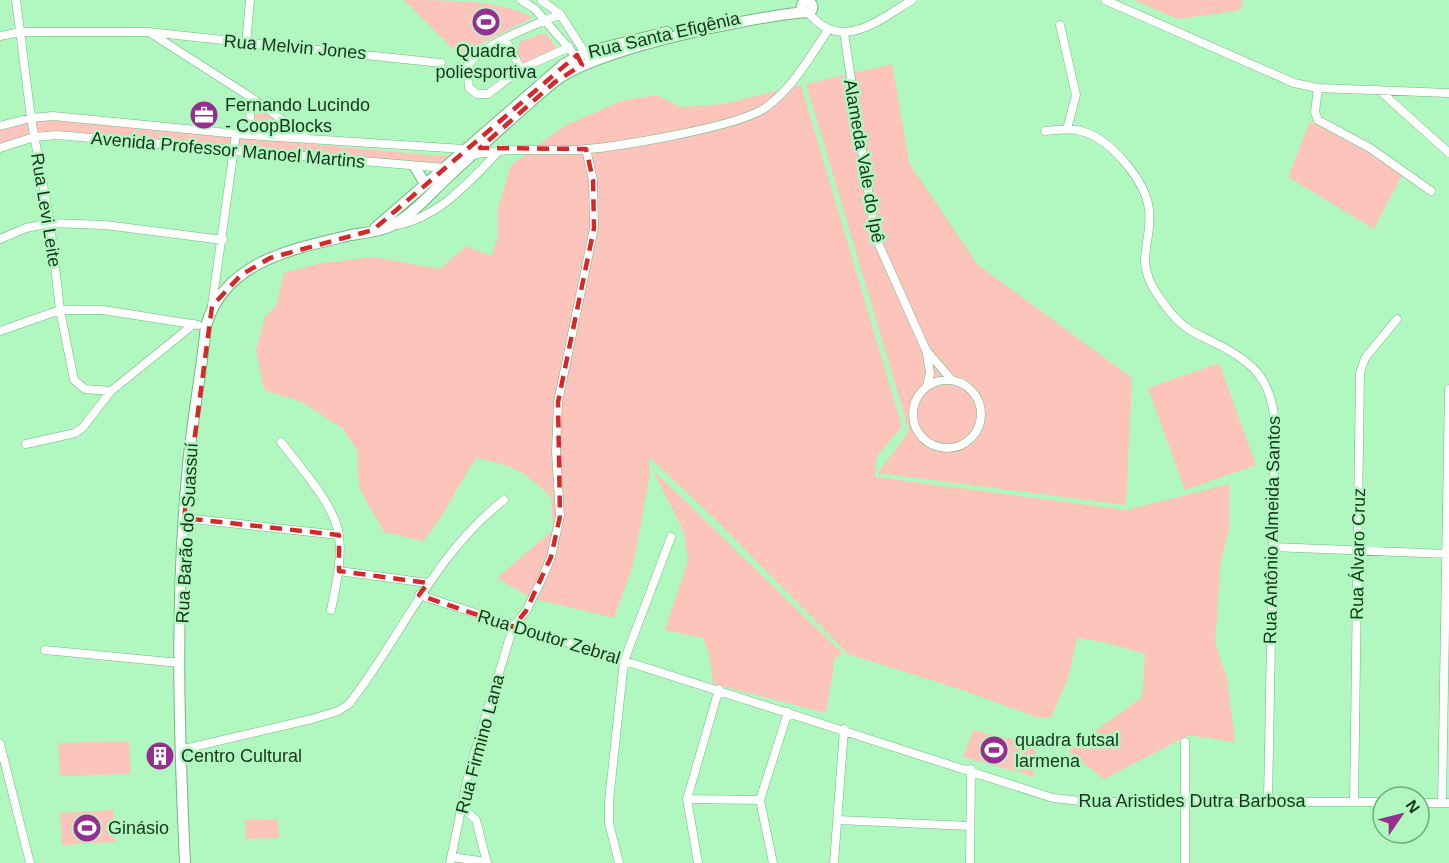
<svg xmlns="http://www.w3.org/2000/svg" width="1449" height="863" viewBox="0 0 1449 863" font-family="Helvetica,sans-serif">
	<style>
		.green { fill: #fcc4ba }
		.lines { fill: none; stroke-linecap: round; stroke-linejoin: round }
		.street-casing { stroke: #71b782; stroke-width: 9 }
		.secondary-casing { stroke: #71b782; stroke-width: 12 }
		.street { stroke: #fff; stroke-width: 8 }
		.secondary { stroke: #fff; stroke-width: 10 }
		.marked { fill: none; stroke: #d62828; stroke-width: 4.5; stroke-dasharray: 12 8; stroke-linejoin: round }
		.labels { text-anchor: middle; stroke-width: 5; stroke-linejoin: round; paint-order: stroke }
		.street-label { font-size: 18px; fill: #17341e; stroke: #b0f8bf }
		.poi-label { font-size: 18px; fill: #17341e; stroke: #b0f8bf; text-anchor: start }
	</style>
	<rect width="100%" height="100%" fill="#b0f8bf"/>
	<path class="green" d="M404,0C441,0 507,0 532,18L470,49L461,57Z
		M1134,0H1243L1241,10L1178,19Z
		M546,33L558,51L524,63L517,55L520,41Z
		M892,64L909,163L977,264L1132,378L1126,505L878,473L909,431L806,84Z
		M801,85L902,427L877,456L875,477L1127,510L1229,484V529L1221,561L1215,642L1227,679L1235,742L1189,735L1104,779L1068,751L1142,697L1145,654L1104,642L1077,638L1068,678L1051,718L1036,717L962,690L848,654L719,523L650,458L649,480L633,565L614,618L534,599L497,578L553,530L551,497C526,472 510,464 476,458C457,486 445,516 423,541L384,532L359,488L357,450L342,428L302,402L264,390L256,350L265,317L276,306L284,273L320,263L374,257L440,269L466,246L491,256L498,237V208L511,165L566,125L621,101L656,95L681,107L723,104Z
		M257,106L298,135L250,128Z
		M76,119L234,134L232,146L38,136L36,121Z
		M1310,121L1404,171L1374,229L1288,177Z
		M29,123L31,136L0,144V130Z
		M238,137L428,155L452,156L443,164L237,149Z
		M1219,363L1256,465L1185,490L1148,388Z
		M652,469L843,654L835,658L826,713L713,684L709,654L703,638L665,630L688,561L684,532Z
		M973,730L1024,742L1017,772L963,757Z
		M129,741L131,774L60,776L58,743Z
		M1025,746L1036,750L1033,777L1019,772Z
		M113,810L115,842L62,845L60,813Z
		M278,819L279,838L246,839L245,820Z"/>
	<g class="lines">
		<g class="street-casing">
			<path id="street" d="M16,0L31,118L50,223L60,310L74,380L85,389L111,391
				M521,0L535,9L580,61
				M541,0L560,14L587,56
				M1105,0L1294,83L1318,88L1449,93
				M808,12C840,53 878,21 912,0
				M560,14C533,26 484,43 467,66L469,88L477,94H488L521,69L569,47
				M1060,25L1076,95L1067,129
				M844,33L875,236L926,350L952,380
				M152,34L252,98L309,139
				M0,36L21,32H148L441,63
				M505,39L521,69
				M246,44L250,0
				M1318,88L1315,112L1318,120L1370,148L1431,191
				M1379,90L1449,153
				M0,126L31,118L53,116L248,135L464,149
				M1045,131C1057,130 1069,128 1081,131C1110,138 1146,181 1149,210C1153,243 1133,258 1157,294C1165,306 1175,320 1187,328C1195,334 1206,338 1215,343C1254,362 1272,380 1275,425L1268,801
				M248,135L252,98
				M0,148L34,137L57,135L445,168
				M473,155C508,147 537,151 573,150C609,149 738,127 765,108C793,88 809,58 828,30
				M397,225C440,217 472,179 501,149
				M0,239L26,228L50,223L105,225L223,240
				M212,305L236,134
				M0,331L60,310H103L198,325
				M913 414a34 34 0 1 1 68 0a34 34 0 1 1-68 0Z
				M927,386L930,373L927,354
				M281,442C299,466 336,506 339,536C342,561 336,585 331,610
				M26,444L75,433L83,427L111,391L194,324
				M184,518L339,535
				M1272,547L1449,554
				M339,571L428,583
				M419,595L1053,798L1090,802H1383
				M45,650L180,663
				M0,744L30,863
				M180,750L312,719L338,711L349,704C402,636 434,554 504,500
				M687,799L760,800
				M1354,802L1360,373L1365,358L1397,319
				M1419,803H1449
				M1442,803L1449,389
				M462,807L476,820L487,863
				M838,820L969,826
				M451,857L487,862
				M450,863L469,771L513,627L526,611L542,579L551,557L560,516L556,452L558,402L594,228L593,180L586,149
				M619,863L609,823V801L624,661L671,537
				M698,863L687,799L719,689
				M773,863L760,800L788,712
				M834,863L844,729
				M970,863L971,769
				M1185,863V742"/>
		</g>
		<g class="secondary-casing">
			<path id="secondary" d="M801.5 7a5.5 5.5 0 1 1 11 0a5.5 5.5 0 1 1-11 0Z
				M415,167L425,184
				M375,228L564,64L586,52L667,32
				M185,863C179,734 175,604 187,476C191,426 201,376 206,326C224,261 293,249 351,235C363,233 379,232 391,226C411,216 429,195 446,179C481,147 517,112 554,82C596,49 750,17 806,12"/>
		</g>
		<use href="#street" class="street"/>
		<use href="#secondary" class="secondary"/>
	</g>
	<path class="marked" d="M577,55L582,65L555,82L480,148L586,149L593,180L594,228L558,402L560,516L551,557L526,611L513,627L419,595L428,583L339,571V535L184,518L212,306L241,275L270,258L373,230Z"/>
	<defs>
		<g id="stadium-disc" transform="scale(1.5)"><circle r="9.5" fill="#962d90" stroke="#b0f8bf"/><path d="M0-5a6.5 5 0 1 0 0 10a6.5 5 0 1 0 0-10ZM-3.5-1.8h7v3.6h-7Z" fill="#fff"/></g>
		<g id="office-disc" transform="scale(1.5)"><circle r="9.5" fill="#962d90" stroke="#b0f8bf"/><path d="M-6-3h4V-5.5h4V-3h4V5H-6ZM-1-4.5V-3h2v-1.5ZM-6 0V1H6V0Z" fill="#fff"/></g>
		<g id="building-disc" transform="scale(1.5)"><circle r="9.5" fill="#962d90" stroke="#b0f8bf"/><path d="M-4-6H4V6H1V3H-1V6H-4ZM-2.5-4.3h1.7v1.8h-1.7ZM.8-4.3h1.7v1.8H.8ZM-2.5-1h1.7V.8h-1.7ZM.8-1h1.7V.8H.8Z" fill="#fff"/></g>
	</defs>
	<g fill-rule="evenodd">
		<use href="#stadium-disc" x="486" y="22"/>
		<use href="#office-disc" x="204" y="115"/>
		<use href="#stadium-disc" x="994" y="750"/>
		<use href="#building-disc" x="160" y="756"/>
		<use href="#stadium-disc" x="87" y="828"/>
	</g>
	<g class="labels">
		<g class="street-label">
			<text transform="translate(664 35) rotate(-13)" y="6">Rua Santa Efigênia</text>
			<text transform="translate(295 47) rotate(5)" y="6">Rua Melvin Jones</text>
			<text transform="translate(228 150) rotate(5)" y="6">Avenida Professor Manoel Martins</text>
			<text transform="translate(864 161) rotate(80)" y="6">Alameda Vale do Ipê</text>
			<text transform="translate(46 210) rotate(81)" y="6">Rua Levi Leite</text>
			<text transform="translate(1272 530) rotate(-89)" y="6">Rua Antônio Almeida Santos</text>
			<text transform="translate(187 533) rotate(-87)" y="6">Rua Barão do Suassuí</text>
			<text transform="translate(1358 554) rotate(-89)" y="6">Rua Álvaro Cruz</text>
			<text transform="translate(549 637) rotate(17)" y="6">Rua Doutor Zebral</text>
			<text transform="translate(480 744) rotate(-75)" y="6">Rua Firmino Lana</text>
			<text x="1192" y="807">Rua Aristides Dutra Barbosa</text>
		</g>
		<g class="poi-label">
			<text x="486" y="57" text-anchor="middle">Quadra<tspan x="486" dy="21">poliesportiva</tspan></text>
			<text x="225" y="111">Fernando Lucindo<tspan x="225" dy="21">- CoopBlocks</tspan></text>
			<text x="1015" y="746">quadra futsal<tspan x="1015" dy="21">larmena</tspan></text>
			<text x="181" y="762">Centro Cultural</text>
			<text x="108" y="834">Ginásio</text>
		</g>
	</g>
	<g transform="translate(1401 815) rotate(55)"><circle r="28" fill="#b0f8bf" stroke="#73aa7f" stroke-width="1.5"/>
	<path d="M0-4.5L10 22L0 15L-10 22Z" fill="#962d90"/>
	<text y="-9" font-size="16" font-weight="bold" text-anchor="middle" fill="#17341e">N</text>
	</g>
</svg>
